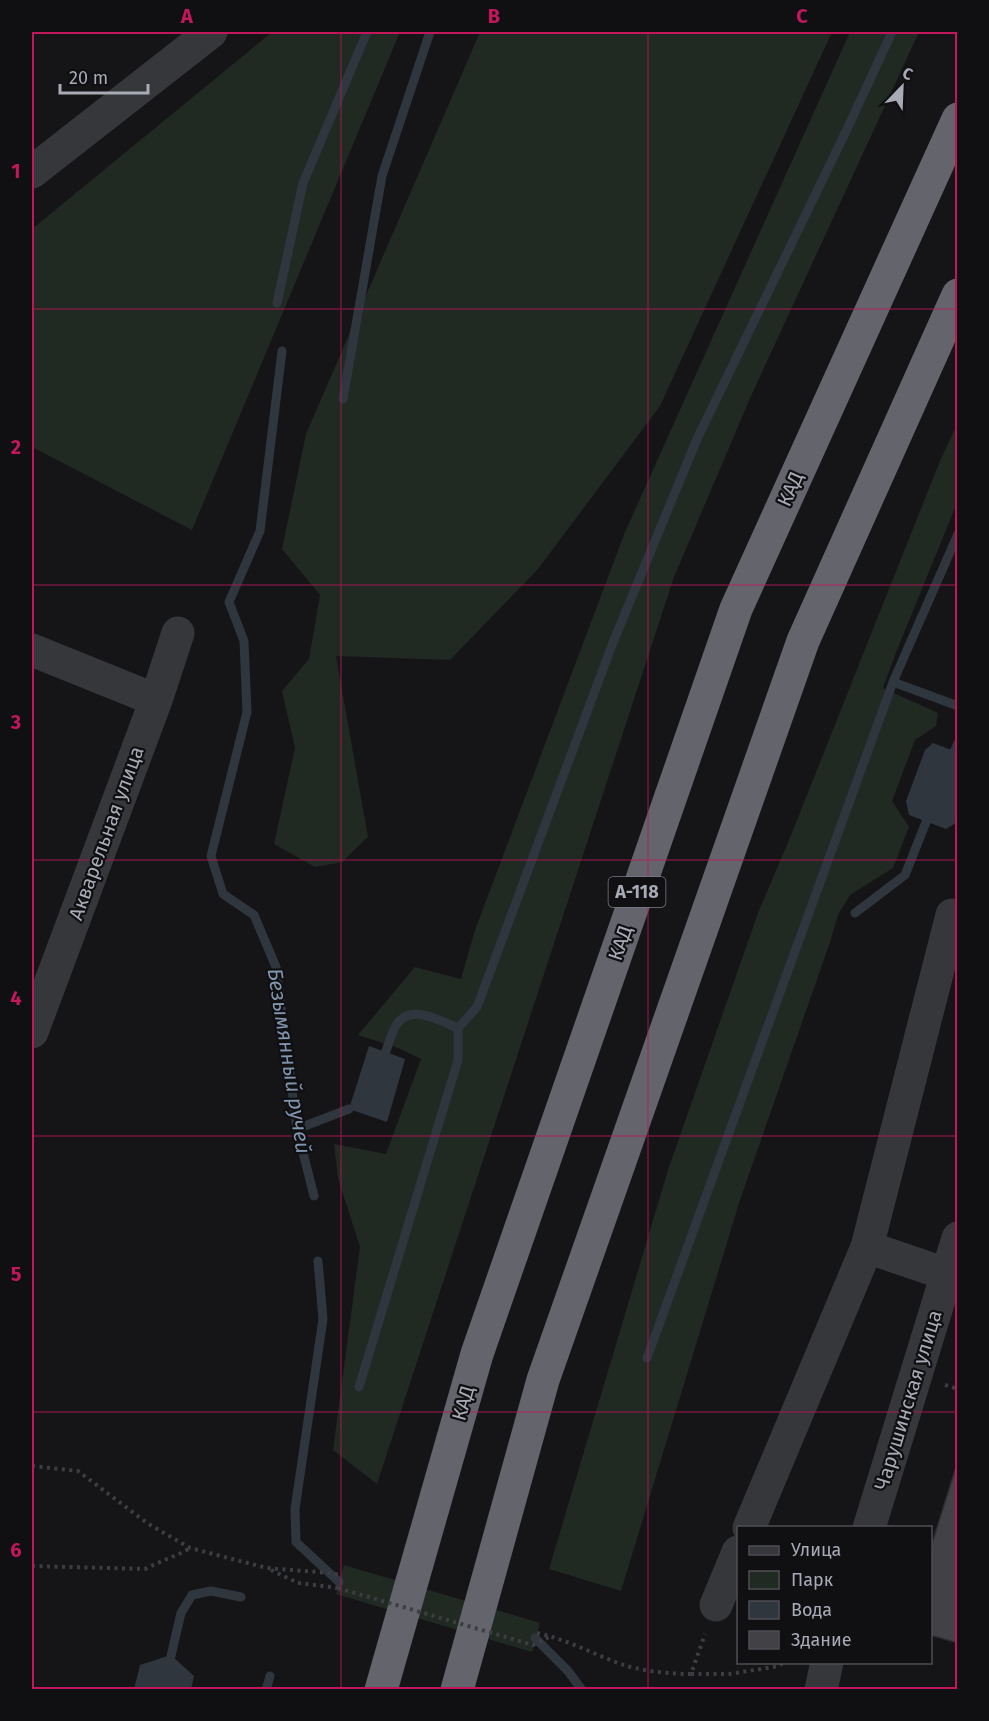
<svg xmlns="http://www.w3.org/2000/svg" width="989" height="1721" viewBox="0 0 989 1721" font-family="'Fira Sans',sans-serif">
	<style>
		.green { fill: #212923 }
		.water { fill: #2f363e }
		.lines { fill: none; stroke-linecap: round; stroke-linejoin: round }
		.stream { stroke: #2f363e; stroke-width: 9 }
		.building { fill: #424246; stroke: #2f2f32; stroke-width: 1.5 }
		.path { stroke: #3c3e42; stroke-width: 4; stroke-dasharray: 3 4.5; stroke-linecap: butt }
		.minor { stroke: #36373b; stroke-width: 33 }
		.highway { stroke: #63646c; stroke-width: 33 }
		.path-bridge { stroke: #3c3e42; stroke-width: 4; stroke-dasharray: 3 4.5; stroke-linecap: butt }
		.grid { fill: none; stroke: #c2185b; stroke-width: 1.5; stroke-opacity: 0.55 }
		.labels { text-anchor: middle; stroke-width: 4.5; stroke-linejoin: round; paint-order: stroke }
		.shield { fill: #101012; stroke: #7a7c85; stroke-width: 1.5 }
		.shield-label { font-size: 18px; font-weight: bold; fill: #a8abb6 }
		.street-label { font-size: 20px; fill: #a8abb6; stroke: #101012 }
		.water-label { font-size: 21px; font-style: italic; fill: #8195ae; stroke: #101012 }
		.neatline { fill: none; stroke: #c2185b; stroke-width: 2 }
		.grid-label { font-size: 20px; text-anchor: middle; font-weight: bold; fill: #c2185b }
	</style>
	<rect width="100%" height="100%" fill="#151517"/>
	<path class="green" d="M272,32H400L192,530L32,447V229Z
		M480,32H832L660,406L538,569L450,660L336,656L368,837L342,862L315,867L274,844L295,748L282,691L309,659L320,595L282,549L306,434Z
		M850,32H919L751,396L674,577L377,1484L333,1450L360,1247L338,1178L334,1144L386,1154L421,1059L398,1048L358,1035L415,967L461,979L475,930L625,532Z
		M957,424V503L895,655L883,688L938,713L936,726L915,740L892,801L909,827L893,868L850,895L838,915L830,942L740,1200L621,1591L549,1569L668,1170L758,913L789,840L940,461Z
		M344,1565L540,1623L532,1652L336,1594Z"/>
	<path class="water" d="M933,743L957,752V818L956,823L946,829L909,815L906,801L925,750Z
		M369,1046L405,1059L387,1122L349,1109Z
		M171,1655L194,1676L191,1689H134L140,1665Z"/>
	<g class="lines">
		<path class="stream" d="M277,303L303,183L367,32
			M282,351L260,531L229,602L244,641L247,712L211,856L223,894L254,915L276,967L297,1129L314,1196
			M343,399L382,176L430,32
			M893,682L958,706
			M950,761L958,743
			M855,913L905,875L930,812
			M386,1051C389,1043 392,1031 397,1024C411,1003 440,1021 458,1028
			M297,1129L349,1109
			M318,1261L323,1319L295,1509L296,1542L339,1582
			M647,1358L893,682L958,534
			M359,1387L458,1060V1028L477,1007L612,645L697,439L849,125L892,32
			M535,1638L568,1671L582,1690
			M163,1690L181,1613L192,1595L211,1591L241,1597
			M266,1690L270,1676"/>
	</g>
	<path class="building" d="M958,1461V1643L930,1635V1550Z"/>
	<g class="lines">
		<path class="path" d="M945,1385L958,1389
			M32,1466L78,1471L147,1523L190,1548L267,1568L330,1573L341,1575
			M32,1566L145,1569C160,1561 175,1557 190,1548
			M271,1570L298,1583L338,1588
			M537,1633C566,1639 593,1654 621,1664C641,1671 669,1674 691,1674L705,1634
			M691,1674H730L779,1666L784,1662"/>
		<path class="minor" d="M32,172L211,32
			M32,650L156,700
			M32,1032L156,700L178,633
			M867,1247L952,915
			M749,1528L867,1247L946,1274
			M869,1528L958,1238
			M716,1605L738,1552
			M821,1690L827,1662"/>
		<path class="highway" d="M381,1690L477,1354L736,609L958,119
			M457,1690L543,1380L803,641L958,295"/>
		<path class="path-bridge" d="M338,1588L533,1645L551,1636"/>
	</g>
	<path class="grid" d="M341,32V1690M648,32V1690M32,309H958M32,585H958M32,860H958M32,1136H958M32,1412H958"/>
	<g class="labels">
		<rect class="shield" x="608.5" y="877" width="57" height="30" rx="4.5"/>
		<g class="shield-label">
			<text x="637" y="898">А-118</text>
		</g>
		<g class="street-label">
			<text transform="translate(790 489) rotate(-66)" y="7">КАД</text>
			<text transform="translate(106 833) rotate(-70)" y="7">Акварельная улица</text>
			<text transform="translate(620 943) rotate(-71)" y="7">КАД</text>
			<text transform="translate(908 1400) rotate(-73)" y="7">Чарушинская улица</text>
			<text transform="translate(463 1403) rotate(-74)" y="7">КАД</text>
		</g>
		<g class="water-label">
			<text transform="translate(289 1061) rotate(81)" y="7">Безымянный ручей</text>
		</g>
	</g>
	<rect width="989" height="1721" fill="none" stroke="#101012" stroke-width="66"/>
	<rect x="737" y="1526" width="195" height="138" fill="#101012" stroke="#4d4e54" stroke-width="1.5"/>
	<rect x="749" y="1546" width="30" height="9" fill="#36373b" stroke="#4d4e54" stroke-width="1.5"/>
	<text x="791" y="1556" font-size="18" fill="#a8abb6">Улица</text>
	<rect x="749" y="1571" width="30" height="18" fill="#212923" stroke="#4d4e54" stroke-width="1.5"/>
	<text x="791" y="1586" font-size="18" fill="#a8abb6">Парк</text>
	<rect x="749" y="1601" width="30" height="18" fill="#2f363e" stroke="#4d4e54" stroke-width="1.5"/>
	<text x="791" y="1616" font-size="18" fill="#a8abb6">Вода</text>
	<rect x="749" y="1631" width="30" height="18" fill="#424246" stroke="#4d4e54" stroke-width="1.5"/>
	<text x="791" y="1646" font-size="18" fill="#a8abb6">Здание</text>
	<g transform="translate(902 87) rotate(23)" stroke="#101012" stroke-width="4.5" paint-order="stroke">
	<path d="M0-4.5L10 22L0 15L-10 22Z" fill="#a8abb6"/>
	<text y="-9" font-size="16" font-weight="bold" text-anchor="middle" fill="#a8abb6">С</text>
	</g>
	<path d="M60 84v9h88v-9" fill="none" stroke="#a8abb6" stroke-width="3"/>
	<text x="69" y="84" font-size="18" fill="#a8abb6" stroke="#101012" stroke-width="4.5" paint-order="stroke">20 m</text>
	<rect x="33" y="33" width="923" height="1655" class="neatline"/>
	<g class="grid-label">
		<text x="187" y="23">A</text>
		<text x="494" y="23">B</text>
		<text x="802" y="23">C</text>
		<text x="16" y="178">1</text>
		<text x="16" y="454">2</text>
		<text x="16" y="729">3</text>
		<text x="16" y="1005">4</text>
		<text x="16" y="1281">5</text>
		<text x="16" y="1557">6</text>
	</g>
</svg>
